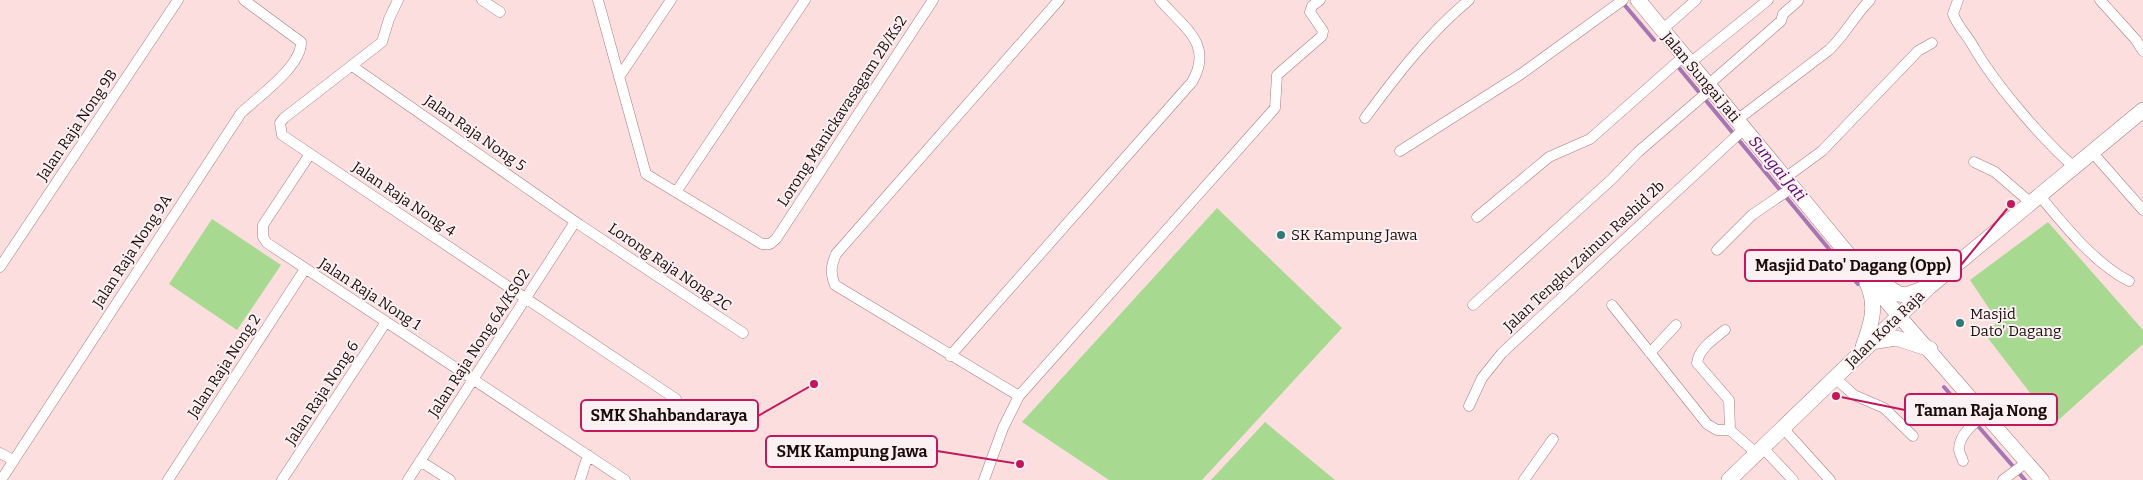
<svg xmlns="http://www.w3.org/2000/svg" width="2143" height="480" viewBox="0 0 2143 480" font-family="Bitter,serif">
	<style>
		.green { fill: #a8d990 }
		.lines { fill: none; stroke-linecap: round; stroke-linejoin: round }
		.stream { stroke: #a576b2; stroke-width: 4 }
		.minor-casing { stroke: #ab7c7f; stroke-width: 11 }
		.tertiary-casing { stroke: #ab7c7f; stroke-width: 15 }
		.secondary-casing { stroke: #ab7c7f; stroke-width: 16 }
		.minor { stroke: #fff; stroke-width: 10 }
		.tertiary { stroke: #fff; stroke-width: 14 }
		.secondary { stroke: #fff; stroke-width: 15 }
		.poi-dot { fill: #2f7979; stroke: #fcf1f2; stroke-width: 2 }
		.labels { text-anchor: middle; stroke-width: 4; stroke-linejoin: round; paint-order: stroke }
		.street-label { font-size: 15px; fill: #1d0c0e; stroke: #fcf1f2 }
		.poi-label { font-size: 15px; fill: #1d0c0e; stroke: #fcf1f2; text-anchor: start }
		.water-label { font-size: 16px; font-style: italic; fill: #56036e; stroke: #fcf1f2 }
		.leader { fill: none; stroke: #c2185b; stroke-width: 2 }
		.callout-dot { fill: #c2185b; stroke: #fcf1f2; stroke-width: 2 }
		.callout { fill: #fcf1f2; stroke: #c2185b; stroke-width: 2 }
		.callout-label { font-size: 16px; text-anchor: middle; font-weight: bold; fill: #1d0c0e }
	</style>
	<rect width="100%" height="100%" fill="#fddedf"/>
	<path class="green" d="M1217,208L1342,328L1202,480H1109L1022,422Z
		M212,219L281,265L237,330L169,284Z
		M2048,222L2143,330V344L2054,424L1984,333L1998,322L1970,280Z
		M1265,422L1335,480H1211Z"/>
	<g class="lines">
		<path class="stream" d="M1622,2L1654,40
			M1679,68L1858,284
			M1944,387L2025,480"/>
		<g class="minor-casing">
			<path id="minor" d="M398,0L389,19L382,42L284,118L280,123L282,135L676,399
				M482,0L500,12
				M598,0L646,174L762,244H770L776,239L933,0
				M1958,0L1953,14C1958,27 1967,35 1973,46C1995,84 2041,138 2074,167
				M2100,0L2136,40L2143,51
				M1662,30L1696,0
				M1690,63L1768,0
				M352,66L580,225L743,333
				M619,77L671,0
				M1708,85L1781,21L1783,14L1798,1
				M1365,118C1396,76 1429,33 1469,0
				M1737,120L1829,50C1845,35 1854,16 1870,0
				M1400,151L1521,74L1623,0
				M2092,152L2143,210
				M310,154L263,225V237L267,243L625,480
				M1974,162L1995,172L2031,203
				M1785,178L1822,151L1918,51L1932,43
				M676,192L805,0
				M2040,196C2063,224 2096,265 2129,281
				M1477,217L1549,157L1590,139L1684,56
				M1717,250L1752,215L1793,187
				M0,267L178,0
				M1473,305L1612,179L1638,152L1711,89
				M1612,305L1707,424L1717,430H1730
				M1725,330C1714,339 1699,348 1697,363L1729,400L1730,430L1756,453
				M1650,353L1676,325
				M950,356L1192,82C1214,44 1184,28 1160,0
				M1834,377L1854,395L1884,408L1913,436
				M1019,396L835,285C830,273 831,266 836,254L1059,0
				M1469,406L1482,378L1502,353L1744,129
				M1782,427L1830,480
				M1762,447L1793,480
				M0,453L13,460
				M420,461L450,480
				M1963,461C1962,457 1959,453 1959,449C1959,435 1975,421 1986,414
				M1,480L241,113C259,96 302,66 301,42L244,0
				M168,480L305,269
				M282,480L386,322
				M408,480L575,222
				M580,480L588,455
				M984,480L1003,428L1019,396L1275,108L1277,75L1322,36L1323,31L1310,12L1312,6L1320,0
				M1524,480L1553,439
				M2003,480L2027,462"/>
		</g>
		<g class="tertiary-casing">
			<path id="tertiary" d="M1899,316L2042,480"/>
		</g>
		<g class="secondary-casing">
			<path id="secondary" d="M1638,0L1899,316
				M1874,278L1899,294L1906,295L1925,288
				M1871,342L1896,338L1930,349
				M1863,347C1871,325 1878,306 1867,283
				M1729,480L1929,287L2143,110"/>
		</g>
		<use href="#minor" class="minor"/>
		<use href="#tertiary" class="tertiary"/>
		<use href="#secondary" class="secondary"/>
	</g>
	<g class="poi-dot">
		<circle cx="1281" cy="235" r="5"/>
		<circle cx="1960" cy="323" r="5"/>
	</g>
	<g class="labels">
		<g class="street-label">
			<text transform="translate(1701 77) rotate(50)" y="5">Jalan Sungai Jati</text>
			<text transform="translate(842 111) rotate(-57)" y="5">Lorong Manickavasagam 2B/Ks2</text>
			<text transform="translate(77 125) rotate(-56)" y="5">Jalan Raja Nong 9B</text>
			<text transform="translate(475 133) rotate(35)" y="5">Jalan Raja Nong 5</text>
			<text transform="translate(404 199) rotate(34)" y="5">Jalan Raja Nong 4</text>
			<text transform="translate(132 251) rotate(-57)" y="5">Jalan Raja Nong 9A</text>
			<text transform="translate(1584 256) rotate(-43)" y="5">Jalan Tengku Zainun Rashid 2b</text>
			<text transform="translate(670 267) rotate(34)" y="5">Lorong Raja Nong 2C</text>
			<text transform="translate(370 294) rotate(33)" y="5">Jalan Raja Nong 1</text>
			<text transform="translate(1885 329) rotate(-44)" y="5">Jalan Kota Raja</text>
			<text transform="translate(479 343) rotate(-57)" y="5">Jalan Raja Nong 6A/KS02</text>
			<text transform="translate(224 366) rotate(-57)" y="5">Jalan Raja Nong 2</text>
			<text transform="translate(322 393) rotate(-57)" y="5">Jalan Raja Nong 6</text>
		</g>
		<g class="poi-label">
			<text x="1291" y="240">SK Kampung Jawa</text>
			<text x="1970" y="319">Masjid<tspan x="1970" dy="17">Dato' Dagang</tspan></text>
		</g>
		<g class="water-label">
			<text transform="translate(1778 168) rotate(50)" y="6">Sungai Jati</text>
		</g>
	</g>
	<path class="leader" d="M2011 204L1961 265M1836 396L1905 410M814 384L758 416M1020 464L937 451"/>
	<g class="callout-dot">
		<circle cx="2011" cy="204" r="5"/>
		<circle cx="1836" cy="396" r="5"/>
		<circle cx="814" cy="384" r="5"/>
		<circle cx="1020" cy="464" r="5"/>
	</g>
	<g class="callout">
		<rect x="1745" y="250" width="216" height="31" rx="5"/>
		<rect x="1905" y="394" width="152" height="31" rx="5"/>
		<rect x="581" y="400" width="177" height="31" rx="5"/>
		<rect x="766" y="436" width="171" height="31" rx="5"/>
	</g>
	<g class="callout-label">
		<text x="1853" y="271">Masjid Dato' Dagang (Opp)</text>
		<text x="1981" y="416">Taman Raja Nong</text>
		<text x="669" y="421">SMK Shahbandaraya</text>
		<text x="852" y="457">SMK Kampung Jawa</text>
	</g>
</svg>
